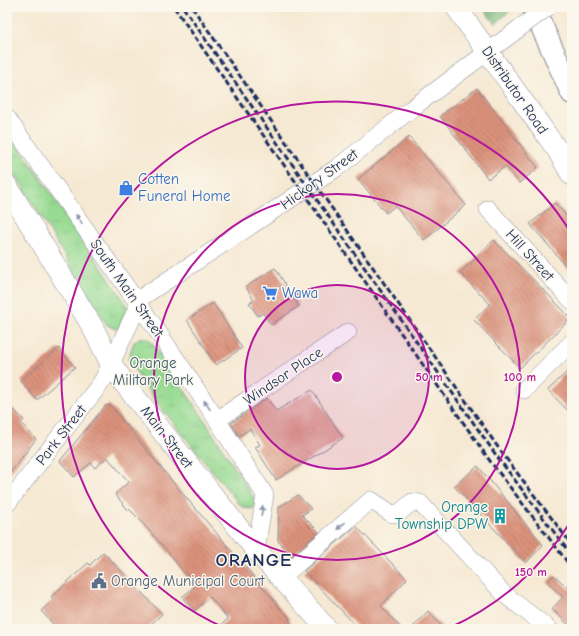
<svg xmlns="http://www.w3.org/2000/svg" width="579" height="636" viewBox="0 0 579 636" font-family="'Comic Neue',sans-serif">
	<style>
		.forest { fill: url(#forest-crowns); stroke: #4a746d }
		.park { fill: url(#park-tufts); stroke: #598478 }
		.building { fill: url(#building-back-hatch) }
		.lines { fill: none; stroke-linecap: round; stroke-linejoin: round }
		.minor-casing { stroke: #888c98; stroke-width: 18 }
		.major-casing { stroke: #888c98; stroke-width: 22 }
		.highway-casing { stroke: #888c98; stroke-width: 24 }
		.minor { stroke: #fff; stroke-width: 17 }
		.major { stroke: #fff; stroke-width: 21 }
		.highway { stroke: #fff; stroke-width: 22 }
		.rail { stroke: #1b2f5e; stroke-width: 3; stroke-dasharray: 6 3; stroke-linecap: butt }
		.minor-bridge-casing { stroke: #888c98; stroke-width: 18; stroke-linecap: butt }
		.minor-bridge { stroke: #fff; stroke-width: 17 }
		.oneway { fill: #8d97ae }
		.ring { fill: none; stroke: #b5179e; stroke-width: 2 }
		.labels { text-anchor: middle; stroke-width: 3; stroke-linejoin: round; paint-order: stroke }
		.street-label { font-size: 15px; fill: #1b2f5e; stroke: #fbf7ec }
		.shop-label { font-size: 15px; fill: #366cbe; stroke: #fbf7ec; text-anchor: start }
		.park-label { font-size: 15px; fill: #3a5a6b; stroke: #fbf7ec }
		.culture-label { font-size: 15px; fill: #0d838f; stroke: #fbf7ec; text-anchor: end }
		.service-label { font-size: 15px; fill: #4e5e75; stroke: #fbf7ec; text-anchor: start }
		.district-label { font-size: 19px; font-weight: bold; letter-spacing: 1px; fill: #1b2f5e; stroke: #fbf7ec }
		.centre { fill: #b5179e; stroke: #fbf7ec; stroke-width: 2 }
		.ring-label { font-size: 12px; text-anchor: middle; font-weight: bold; fill: #b5179e; stroke: #fbf7ec; stroke-width: 3; stroke-linejoin: round; paint-order: stroke }
	</style>
	<defs>
		<pattern id="forest-crowns" width="20" height="18" patternUnits="userSpaceOnUse"><rect width="20" height="18" fill="#79ba7c"/><path d="M2 6a3 3 0 1 1 6 0M12 15a3 3 0 1 1 6 0" fill="none" stroke="#629869"/></pattern>
		<pattern id="park-tufts" width="24" height="20" patternUnits="userSpaceOnUse"><rect width="24" height="20" fill="#97da92"/><path d="M3 7l-1-3M5 7V3M7 7l1-3M15 17l-1-3M17 17v-4M19 17l1-3" fill="none" stroke="#82bb80"/></pattern>
		<pattern id="building-back-hatch" width="6" height="6" patternUnits="userSpaceOnUse"><rect width="6" height="6" fill="#dc927b"/><path d="M-1 5l2 2M0 0l6 6M5-1l2 2" fill="none" stroke="#b27868"/></pattern>
	</defs>
	<rect width="100%" height="100%" fill="#fbf7ec"/>
	<filter id="ink" filterUnits="userSpaceOnUse"><feTurbulence type="fractalNoise" baseFrequency=".025" numOctaves="2"/><feDisplacementMap in="SourceGraphic" scale="8" xChannelSelector="R" yChannelSelector="G"/><feConvolveMatrix kernelMatrix="1 2 1 2 8 2 1 2 1" color-interpolation-filters="sRGB"/></filter>
	<filter id="wash" filterUnits="userSpaceOnUse"><feTurbulence type="fractalNoise" baseFrequency=".012" numOctaves="4" result="noise"/><feDisplacementMap in="SourceGraphic" scale="16" xChannelSelector="R" yChannelSelector="G"/><feGaussianBlur stdDeviation="0.9" result="paint"/><feColorMatrix in="noise" values="0 0 0 0 0 0 0 0 0 0 0 0 0 0 0 0 0 1.4 0 .05"/><feComposite in="paint" operator="in"/></filter>
	<g filter="url(#wash)">
		<rect width="100%" height="100%" fill="#f6e9d3"/>
		<path class="forest" d="M482,7H507L510,11L495,24Z"/>
		<path class="park" d="M7,129L127,305V308L119,327L116,329L107,325L7,161Z
			M141,337L150,340L200,413L256,502L254,508C249,510 244,508 240,505L151,395L128,359L134,342Z"/>
		<g id="blocks">
			<path class="building" d="M477,88L538,168L519,183L506,166L488,179L440,116Z
				M409,137L466,205L424,240L395,206L386,213L358,179Z
				M555,203L572,222V273L530,224Z
				M494,240L571,318L520,368L474,320L490,304L460,273Z
				M275,268L299,306L271,325L263,313L258,316L249,303L254,300L246,287Z
				M213,303L242,348L216,365L187,320Z
				M59,348L75,367L37,400L21,381Z
				M572,367V415L548,390Z
				M312,390L343,438L276,480L255,447L260,445L250,429L239,436L231,423L267,398L276,411Z
				M7,403L24,420L21,423L36,439L7,477Z
				M110,405L177,487L290,619L289,620L296,629H216L228,619L210,597L194,611L182,597L194,587L172,557L139,519L129,509L128,510L115,494L129,482L107,457L95,468L91,463L74,477L60,461L105,406Z
				M478,466L543,545L526,563L454,486Z
				M298,495L311,509L302,515L319,532L292,556L278,541L279,507Z
				M356,526L407,579L381,606L402,629H359L304,571Z
				M103,552L162,614L146,629H58L41,611L53,600L51,597L88,563L90,565Z
				M554,575L570,590L572,588V628L552,609L563,597L547,582Z
				M428,611L444,629H411Z"/>
		</g>
	</g>
	<g filter="url(#ink)">
		<use href="#blocks" fill-opacity="0" stroke="#888c98" stroke-width="1"/>
		<g class="lines">
			<g class="minor-casing">
				<path id="minor" d="M7,118L154,326L217,420L265,495L256,550
					M488,209L572,301
					M524,390L572,342
					M217,420L348,332
					M7,504L101,383L111,364L142,297L261,219L338,167L411,109L513,33
					M281,578L371,500L392,514L399,513L412,502L420,503L504,594L549,629"/>
			</g>
			<g class="major-casing">
				<path id="major" d="M456,7L558,151L572,175
					M7,186L92,326L111,364L124,383L256,550L327,629"/>
			</g>
			<g class="highway-casing">
				<path id="highway" d="M533,7L572,93"/>
			</g>
			<use href="#minor" class="minor"/>
			<use href="#major" class="major"/>
			<use href="#highway" class="highway"/>
			<path class="rail" d="M174,7L490,461L572,568
				M183,7L317,200L496,455L572,556
				M192,7L502,453L572,545"/>
			<g class="minor-bridge-casing">
				<path id="minor-bridge" d="M513,33L548,7"/>
			</g>
			<use href="#minor-bridge" class="minor-bridge"/>
		</g>
		<defs><path id="oneway-solid" d="M-6-.8H1V-3.2L6.5 0L1 3.2V.8H-6Z"/></defs>
		<g class="oneway">
			<use href="#oneway-solid" transform="translate(79 219) rotate(-125)"/>
			<use href="#oneway-solid" transform="translate(207 405) rotate(-124)"/>
			<use href="#oneway-solid" transform="translate(262 511) rotate(-81)"/>
			<use href="#oneway-solid" transform="translate(341 526) rotate(139)"/>
		</g>
	</g>
	<circle cx="337" cy="377" r="92" fill="#b5179e" fill-opacity=".12"/>
	<g class="ring">
		<circle cx="337" cy="377" r="92"/>
		<circle cx="337" cy="377" r="183"/>
		<path d="M571 521A275 275 0 0 1 449 628M225 628A275 275 0 1 1 571 233"/>
	</g>
	<defs>
		<g id="shop-bare" transform="scale(1.2)"><path d="M-5-2.5h2.3a2.7 3.5 0 0 1 5.4 0H5L5.5 6h-11ZM-1.5-2.5h3a1.5 2.3 0 0 0-3 0Z" fill="#3f7fe0" stroke="#fbf7ec" stroke-width="2.5" paint-order="stroke"/></g>
		<g id="supermarket-bare" transform="scale(1.2)"><path d="M-6-5.5h2.5l.6 2H6L4.5 2H-2.5L-4.4-4H-6ZM-1.5 3.2a1.3 1.3 0 1 0 .1 0ZM3 3.2a1.3 1.3 0 1 0 .1 0Z" fill="#3f7fe0" stroke="#fbf7ec" stroke-width="2.5" paint-order="stroke"/></g>
		<g id="building-bare" transform="scale(1.2)"><path d="M-4-6H4V6H1V3H-1V6H-4ZM-2.5-4.3h1.7v1.8h-1.7ZM.8-4.3h1.7v1.8H.8ZM-2.5-1h1.7V.8h-1.7ZM.8-1h1.7V.8H.8Z" fill="#0f9aa8" stroke="#fbf7ec" stroke-width="2.5" paint-order="stroke"/></g>
		<g id="civic-bare" transform="scale(1.2)"><path d="M-.6-6.5H3V-4.5H.6V-3L4-1V1h2V6H-6V1h2V-1L-.6-3ZM-1.2 2.5V6h2.4V2.5Z" fill="#5c6f8a" stroke="#fbf7ec" stroke-width="2.5" paint-order="stroke"/></g>
	</defs>
	<g fill-rule="evenodd">
		<use href="#shop-bare" x="126" y="188"/>
		<use href="#supermarket-bare" x="270" y="293"/>
		<use href="#building-bare" x="500" y="516"/>
		<use href="#civic-bare" x="99" y="581"/>
	</g>
	<g class="labels">
		<g class="street-label">
			<text transform="translate(515 90) rotate(55)" y="5">Distributor Road</text>
			<text transform="translate(319 179) rotate(-36)" y="5">Hickory Street</text>
			<text transform="translate(530 255) rotate(48)" y="5">Hill Street</text>
			<text transform="translate(127 288) rotate(55)" y="5">South Main Street</text>
			<text transform="translate(283 376) rotate(-34)" y="5">Windsor Place</text>
			<text transform="translate(61 435) rotate(-52)" y="5">Park Street</text>
			<text transform="translate(167 437) rotate(52)" y="5">Main Street</text>
		</g>
		<g class="shop-label">
			<text x="138" y="184">Cotten<tspan x="138" dy="17">Funeral Home</tspan></text>
			<text x="282" y="298">Wawa</text>
		</g>
		<g class="park-label">
			<text x="153" y="368">Orange<tspan x="153" dy="17">Military Park</tspan></text>
		</g>
		<g class="culture-label">
			<text x="488" y="512">Orange<tspan x="488" dy="17">Township DPW</tspan></text>
		</g>
		<g class="service-label">
			<text x="111" y="586">Orange Municipal Court</text>
		</g>
		<g class="district-label">
			<text x="254" y="566">ORANGE</text>
		</g>
	</g>
	<circle cx="337" cy="377" r="6" class="centre"/>
	<g class="ring-label">
		<text x="429" y="381">50 m</text>
		<text x="520" y="381">100 m</text>
		<text x="531" y="576">150 m</text>
	</g>
	<rect width="579" height="636" fill="none" stroke="#fbf7ec" stroke-width="24"/>
</svg>
